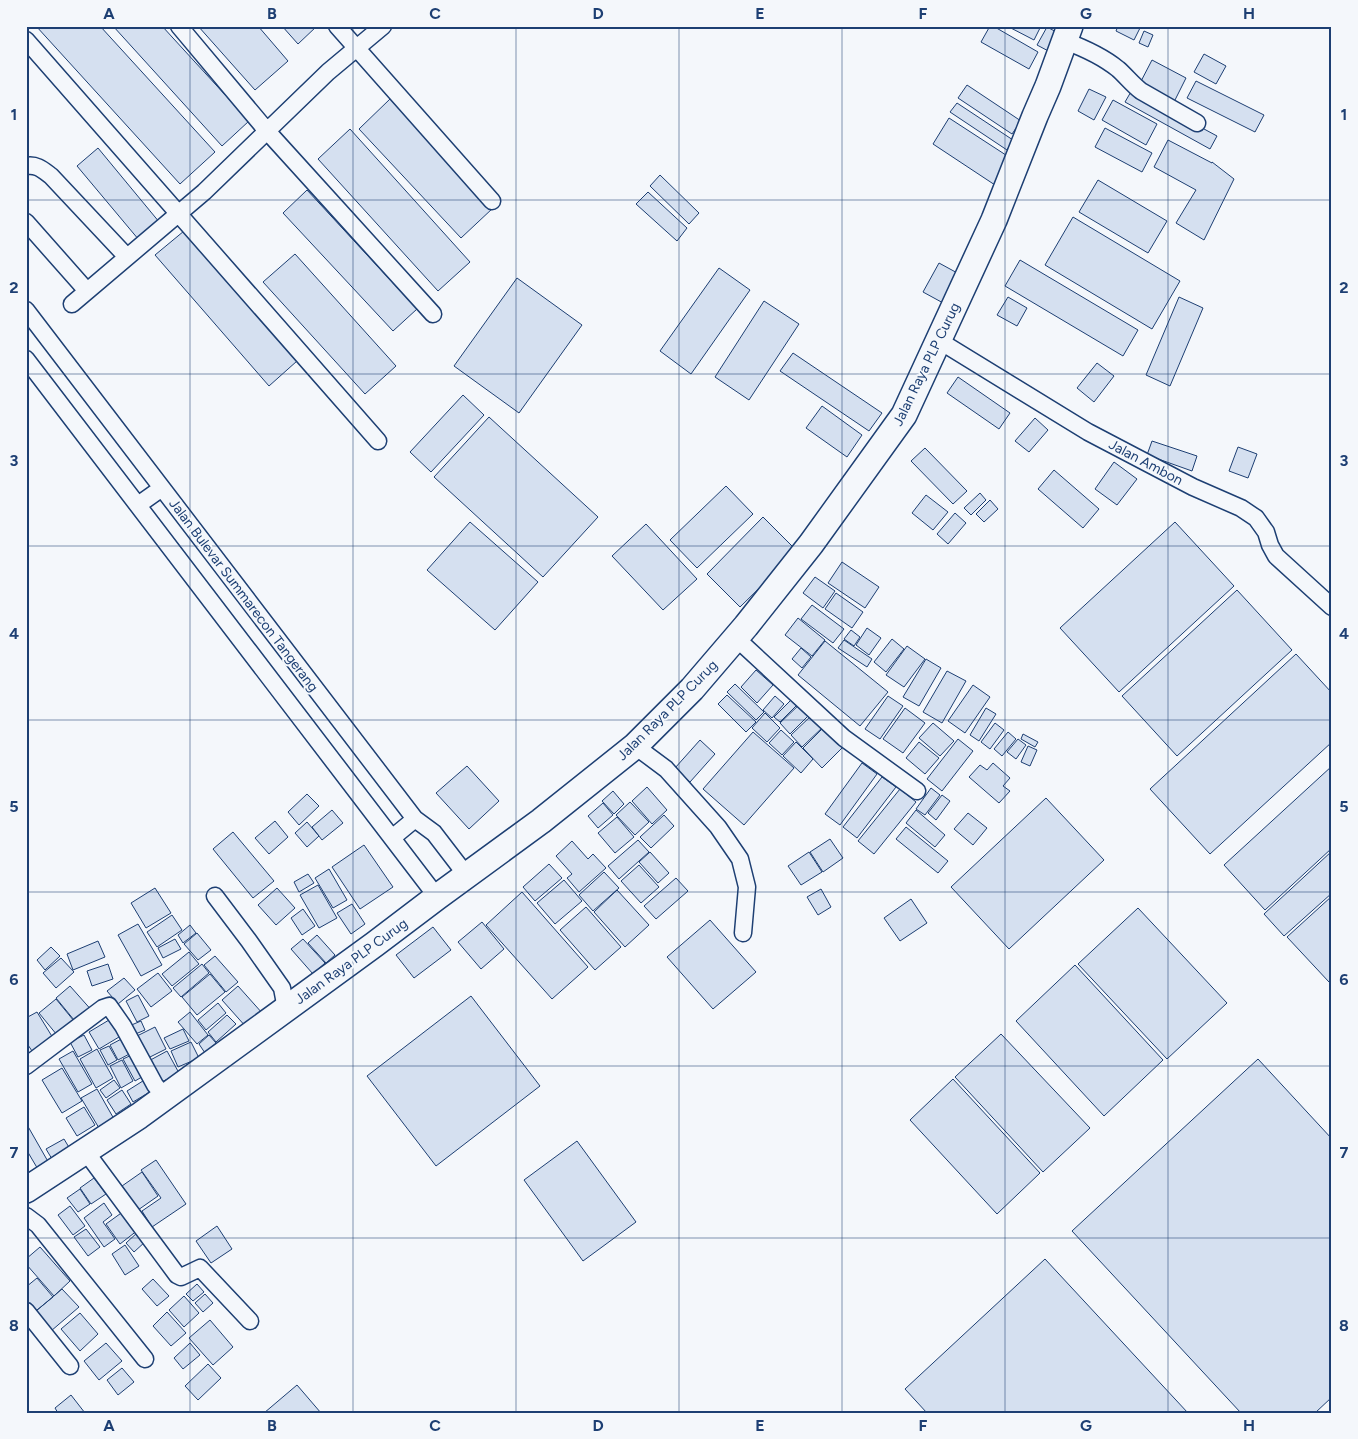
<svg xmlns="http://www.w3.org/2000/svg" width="1358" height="1439" viewBox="0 0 1358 1439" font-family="Figtree,sans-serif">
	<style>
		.building { fill: #d5e0f0; stroke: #1d3f73 }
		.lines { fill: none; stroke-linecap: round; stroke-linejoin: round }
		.minor-casing { stroke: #1d3f73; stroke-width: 19 }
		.primary-casing { stroke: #1d3f73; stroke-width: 28 }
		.minor { stroke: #f4f7fb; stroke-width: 16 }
		.primary { stroke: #f4f7fb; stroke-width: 25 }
		.grid { fill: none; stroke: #1d3f73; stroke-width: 1; stroke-opacity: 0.55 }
		.labels { text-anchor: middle; stroke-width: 4; stroke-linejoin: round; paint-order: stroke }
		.street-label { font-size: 14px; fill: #1d3f73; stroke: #f4f7fb }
		.neatline { fill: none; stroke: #1d3f73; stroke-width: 2 }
		.grid-label { font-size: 16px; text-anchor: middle; font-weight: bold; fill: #1d3f73 }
	</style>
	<rect width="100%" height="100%" fill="#f4f7fb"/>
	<path class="building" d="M36,26H100L215,152L180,184Z
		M113,26H162L249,121L222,146Z
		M198,26H258L288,61L255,90Z
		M282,26H317L298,44Z
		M990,26H993L1038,52L1029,69L981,42Z
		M1007,26H1041L1034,40Z
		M1118,26H1141L1134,40L1116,31Z
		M1047,27L1064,36L1054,54L1037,45Z
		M1144,31L1153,35L1148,47L1139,43Z
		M1204,54L1226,66L1216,84L1194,72Z
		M1152,60L1186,78L1172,106L1138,87Z
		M1196,81L1264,115L1255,132L1187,98Z
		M967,85L1021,121L1012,134L958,98Z
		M1089,89L1106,97L1094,120L1078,111Z
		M1132,90L1217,136L1210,149L1125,102Z
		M390,99L493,208L461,238L359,129Z
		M1113,100L1157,124L1146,145L1102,120Z
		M957,103L1013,140L1007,150L950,112Z
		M949,118L1012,159L995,185L933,144Z
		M1105,128L1152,153L1142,172L1095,147Z
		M350,129L470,262L438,291L318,159Z
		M1168,140L1212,163V162L1234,179L1204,240L1176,223L1196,190L1154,167Z
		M98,148L160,223L139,240L77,166Z
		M660,175L699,213L689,224L650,186Z
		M1098,180L1167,221L1148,253L1079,212Z
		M307,190L417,309L393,331L283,213Z
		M648,192L687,228L677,241L636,204Z
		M1073,217L1180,281L1152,329L1045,265Z
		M184,231L297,361L269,386L155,255Z
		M295,254L396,366L365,394L263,282Z
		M1020,260L1138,330L1123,356L1005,286Z
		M939,263L961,275L945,304L923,292Z
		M719,268L750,290L691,374L660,351Z
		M517,278L582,325L519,413L454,366Z
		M1008,297L1027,308L1017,326L997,315Z
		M1179,297L1203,308L1170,386L1146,375Z
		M764,301L799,324L749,400L715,377Z
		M793,353L882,413L869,431L780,371Z
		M1097,363L1114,376L1094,402L1077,388Z
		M958,377L1010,413L999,429L947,393Z
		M463,395L484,415L431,472L410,452Z
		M822,406L862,435L847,457L806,428Z
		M489,417L598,517L543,577L434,477Z
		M1035,418L1048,430L1029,452L1015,441Z
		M1152,441L1197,456L1192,471L1147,455Z
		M1238,447L1257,454L1248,478L1229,471Z
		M925,448L967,491L953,504L911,461Z
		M1114,462L1137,479L1117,505L1095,489Z
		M1054,470L1099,509L1083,528L1038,489Z
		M726,486L753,514L697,568L670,540Z
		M980,493L986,500L971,515L964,508Z
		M926,495L948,512L933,530L912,513Z
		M990,500L998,509L984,522L976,514Z
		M955,513L966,523L948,544L937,534Z
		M763,517L797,551L740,607L707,574Z
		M470,522L538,582L495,630L427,570Z
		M1175,522L1234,586L1119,692L1060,628Z
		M646,524L697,579L663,610L612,556Z
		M842,562L879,587L865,608L828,583Z
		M815,577L835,591L823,608L803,593Z
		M1237,590L1292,650L1177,756L1122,696Z
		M836,593L863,612L852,628L825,609Z
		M812,605L844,629L833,643L801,619Z
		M798,618L825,640L812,656L785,635Z
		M867,628L881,638L869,655L856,645Z
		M851,630L860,637L854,646L844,639Z
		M892,639L904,649L886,672L874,662Z
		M844,640L872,659L867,667L838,648Z
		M825,641L888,692L860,726L798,675Z
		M907,646L925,659L904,687L886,675Z
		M801,648L811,657L802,668L792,659Z
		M1296,654L1332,693V742L1210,854L1150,789Z
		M926,659L941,668L919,706L903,697Z
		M756,670L773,685L757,703L741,687Z
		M947,671L966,681L942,723L923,712Z
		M735,684L764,712L756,720L727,692Z
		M973,685L990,697L965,733L948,721Z
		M727,695L756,722L746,732L718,704Z
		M775,696L784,704L772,718L763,710Z
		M888,696L903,706L880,739L865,729Z
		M793,698L799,703L780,722L774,717Z
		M801,703L811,713L790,734L780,723Z
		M905,708L925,723L903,753L883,739Z
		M986,708L996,714L979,741L970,735Z
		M765,713L780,728L767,742L752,728Z
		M813,714L824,726L802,747L791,735Z
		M933,723L954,741L940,756L919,738Z
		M995,723L1004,730L990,749L981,742Z
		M826,725L845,745L822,768L803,748Z
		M781,730L794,742L782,755L769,743Z
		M753,732L794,768L744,825L703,789Z
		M1008,732L1016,739L1002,756L994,749Z
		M1023,734L1038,742L1035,747L1021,739Z
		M958,739L973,751L942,791L927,779Z
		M1018,739L1026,745L1016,759L1007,752Z
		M700,740L715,754L690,782L675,768Z
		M796,742L813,759L801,773L783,756Z
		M919,742L939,758L925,774L906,758Z
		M1028,746L1037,750L1030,766L1021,762Z
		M862,763L877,774L840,825L825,814Z
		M993,763L1010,778L1003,786L1010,791L999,803L969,777L980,765L987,770Z
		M467,766L499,801L469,829L436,793Z
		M1332,766V848L1265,910L1224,865Z
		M882,777L896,787L857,838L843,827Z
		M647,787L667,810L652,824L632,801Z
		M931,788L940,795L925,815L916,809Z
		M900,789L916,802L874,854L858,841Z
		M613,791L624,804L614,814L602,801Z
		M307,794L319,806L299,825L288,812Z
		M942,795L950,801L936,820L928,813Z
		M1046,798L1104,860L1009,949L951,887Z
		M630,802L649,822L635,835L616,815Z
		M603,803L613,815L598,828L588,816Z
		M332,810L343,823L322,840L312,827Z
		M916,810L945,835L935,847L906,823Z
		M968,813L987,828L973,845L954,829Z
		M664,815L674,826L651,848L640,837Z
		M617,817L634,837L615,853L598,833Z
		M275,821L288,837L269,854L255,838Z
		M307,822L319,836L307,847L295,833Z
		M906,827L948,861L938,873L896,839Z
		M233,832L274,881L253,898L213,849Z
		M830,839L843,858L823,872L810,852Z
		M638,840L649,852L619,879L608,866Z
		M572,841L588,859L593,854L606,868L579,892L567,878L572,874L556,856Z
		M364,845L393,887L360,909L332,867Z
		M1332,851V893L1284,936L1264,914Z
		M650,852L669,873L658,883L639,862Z
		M809,852L822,872L801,885L788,866Z
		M549,864L562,878L535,901L523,887Z
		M639,865L659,887L641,903L621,881Z
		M329,869L347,900L333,908L315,878Z
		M604,872L619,888L593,911L579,895Z
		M308,874L314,883L299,892L294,882Z
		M676,878L688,891L656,919L644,906Z
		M564,880L582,901L555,924L537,903Z
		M318,885L337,918L319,928L300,895Z
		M155,888L171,913L146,928L131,903Z
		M277,888L295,908L276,925L258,905Z
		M821,889L831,907L818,915L807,897Z
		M617,890L649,925L625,947L594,912Z
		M522,892L588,967L552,999L486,925Z
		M1332,896V980L1329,982L1287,937Z
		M911,899L927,923L900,941L884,918Z
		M352,904L365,924L351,934L337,913Z
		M586,907L621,947L595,970L560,930Z
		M1138,908L1227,1003L1167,1059L1078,964Z
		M303,909L315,926L302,935L291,918Z
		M172,915L182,930L157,947L147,932Z
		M710,920L756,972L713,1009L667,957Z
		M482,922L504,949L481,969L458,942Z
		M138,924L162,965L141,976L118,935Z
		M190,925L196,933L183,943L178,935Z
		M433,927L451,950L414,978L396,955Z
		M197,933L211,950L198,960L184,944Z
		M317,935L335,955L326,963L308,943Z
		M175,939L181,949L163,958L158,948Z
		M303,939L325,963L313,974L291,949Z
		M98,941L105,957L73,970L67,954Z
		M51,947L60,956L45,970L37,960Z
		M189,952L199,964L172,986L162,974Z
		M215,956L238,982L226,992L204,965Z
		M61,958L74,972L56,988L43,973Z
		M108,964L113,979L92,986L87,971Z
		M202,964L209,973L181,997L173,988Z
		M1075,965L1163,1060L1104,1116L1016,1021Z
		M158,973L172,991L151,1007L137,989Z
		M210,974L225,992L197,1015L182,997Z
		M124,978L135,990L118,1004L107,991Z
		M70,986L94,1013L79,1026L56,998Z
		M238,986L263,1014L247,1028L222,1000Z
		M138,995L149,1016L137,1022L126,1001Z
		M471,996L540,1086L436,1166L367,1076Z
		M56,999L74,1021L57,1035L39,1013Z
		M218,1003L226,1013L206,1030L198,1020Z
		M37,1012L53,1038L32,1051L26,1042V1018Z
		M190,1012L208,1035L197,1044L178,1022Z
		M227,1015L236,1024L216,1042L208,1032Z
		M114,1017L124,1034L99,1049L89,1032Z
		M141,1021L145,1030L133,1035L129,1026Z
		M155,1027L166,1049L144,1060L133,1038Z
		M183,1029L189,1041L170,1049L164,1038Z
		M1001,1034L1090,1128L1043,1172L955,1077Z
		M84,1035L92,1050L78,1057L70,1042Z
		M209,1035L216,1043L205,1053L199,1044Z
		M127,1036L135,1051L118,1060L110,1045Z
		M191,1042L199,1058L178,1067L171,1051Z
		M109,1046L117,1060L108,1065L100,1050Z
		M97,1049L113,1078L96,1088L80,1059Z
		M73,1051L92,1084L78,1092L59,1059Z
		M167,1051L179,1073L156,1085L145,1063Z
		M136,1053L147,1074L135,1081L123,1059Z
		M1258,1059L1332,1139V1397L1315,1413H1241L1072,1231Z
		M122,1060L133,1081L121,1088L110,1066Z
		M62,1068L82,1101L62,1113L42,1080Z
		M146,1079L153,1090L133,1102L127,1091Z
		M953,1079L1040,1173L997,1214L910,1120Z
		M114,1080L120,1088L106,1098L100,1090Z
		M97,1089L114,1119L99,1128L81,1098Z
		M122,1090L131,1104L116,1114L107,1100Z
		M84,1107L95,1125L77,1136L66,1118Z
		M26,1123L50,1165L39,1171L26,1149Z
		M64,1139L73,1154L55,1164L46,1149Z
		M577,1141L636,1222L583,1261L524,1180Z
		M156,1160L186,1204L152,1227L142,1211L161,1198L141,1170Z
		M142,1172L158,1196L138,1210L122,1186Z
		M94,1178L106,1194L91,1204L80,1188Z
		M80,1189L90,1204L78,1212L67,1198Z
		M104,1203L112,1215L103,1222L115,1239L104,1247L84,1218Z
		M70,1206L85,1226L73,1235L58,1215Z
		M124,1211L138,1230L120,1244L106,1224Z
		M217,1226L232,1249L211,1263L196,1241Z
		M86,1229L100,1247L88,1256L74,1237Z
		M138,1232L146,1241L134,1252L126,1243Z
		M125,1245L139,1266L125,1275L112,1254Z
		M40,1247L70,1281L54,1296L26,1264V1259Z
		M1045,1259L1188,1413H927L905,1389Z
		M37,1278L53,1297L32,1314L26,1307V1287Z
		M153,1279L169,1296L157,1306L142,1289Z
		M197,1284L204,1292L193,1301L186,1294Z
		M62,1289L79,1307L51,1331L35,1312Z
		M205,1294L213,1303L203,1312L195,1303Z
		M184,1296L199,1313L184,1327L169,1310Z
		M167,1312L186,1333L171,1346L153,1326Z
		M80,1313L98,1334L80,1351L61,1329Z
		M210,1320L233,1347L213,1365L189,1338Z
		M106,1343L122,1361L99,1380L84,1361Z
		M190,1343L200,1355L183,1369L174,1358Z
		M208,1364L221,1378L198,1400L185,1386Z
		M122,1368L134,1382L118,1395L107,1380Z
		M297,1385L321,1413H264Z
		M71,1395L85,1413H58L55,1408Z"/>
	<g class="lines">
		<g class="minor-casing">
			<path id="minor" d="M179,26L267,131L433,314
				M337,26L492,201
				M26,40L378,441
				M1065,41C1084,48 1102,56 1118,69C1126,76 1132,84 1141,91L1197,123
				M26,166C37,164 43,170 51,176L127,257
				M26,222L87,291
				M72,304L204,192L328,72L383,26
				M26,310L415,819L434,833L467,876
				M938,340L1088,432L1193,487L1241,508L1256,518L1266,532L1270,545L1276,556L1332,607
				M26,359L437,897
				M138,505L162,488
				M736,638L844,738L917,791
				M635,746L666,769L718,827L740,859L747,887L743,933
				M392,838L415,819
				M215,896L249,941L282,988L286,1009
				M26,1066L103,1008L109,1006L123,1026L155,1085L164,1096
				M86,1152L177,1275L181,1277L200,1268L250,1321
				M26,1216L38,1225L145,1359
				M26,1311L70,1366"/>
		</g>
		<g class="primary-casing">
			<path id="primary" d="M26,1190L139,1116L375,944L437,897L541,821L635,746L692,689L746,626L811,544L904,415L994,220L1035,116L1048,86L1070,26"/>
		</g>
		<use href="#minor" class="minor"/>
		<use href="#primary" class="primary"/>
	</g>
	<path class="grid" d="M190,26V1413M353,26V1413M516,26V1413M679,26V1413M842,26V1413M1005,26V1413M1168,26V1413M26,200H1332M26,374H1332M26,546H1332M26,720H1332M26,892H1332M26,1066H1332M26,1238H1332"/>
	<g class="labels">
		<g class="street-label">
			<text transform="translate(926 364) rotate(-64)" y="5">Jalan Raya PLP Curug</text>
			<text transform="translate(1146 462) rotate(28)" y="5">Jalan Ambon</text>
			<text transform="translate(244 595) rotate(53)" y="5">Jalan Bulevar Summarecon Tangerang</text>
			<text transform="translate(667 710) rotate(-45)" y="5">Jalan Raya PLP Curug</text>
			<text transform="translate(351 961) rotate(-36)" y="5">Jalan Raya PLP Curug</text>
		</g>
	</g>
	<rect width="1358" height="1439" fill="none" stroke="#f4f7fb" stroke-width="55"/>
	<rect x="28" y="28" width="1302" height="1384" class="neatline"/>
	<g class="grid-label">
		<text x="109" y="19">A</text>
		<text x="272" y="19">B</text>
		<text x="435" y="19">C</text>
		<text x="598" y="19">D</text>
		<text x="760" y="19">E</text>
		<text x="923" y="19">F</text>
		<text x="1086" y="19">G</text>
		<text x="1249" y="19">H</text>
		<text x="14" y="120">1</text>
		<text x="1344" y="120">1</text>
		<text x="14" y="293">2</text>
		<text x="1344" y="293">2</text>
		<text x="14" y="466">3</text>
		<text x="1344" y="466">3</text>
		<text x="14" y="639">4</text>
		<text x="1344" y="639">4</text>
		<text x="14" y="812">5</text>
		<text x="1344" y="812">5</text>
		<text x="14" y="985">6</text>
		<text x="1344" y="985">6</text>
		<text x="14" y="1158">7</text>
		<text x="1344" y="1158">7</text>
		<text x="14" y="1331">8</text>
		<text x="1344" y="1331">8</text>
		<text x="109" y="1431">A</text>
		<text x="272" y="1431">B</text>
		<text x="435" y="1431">C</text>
		<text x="598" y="1431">D</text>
		<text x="760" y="1431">E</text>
		<text x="923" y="1431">F</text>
		<text x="1086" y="1431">G</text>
		<text x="1249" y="1431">H</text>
	</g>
</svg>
